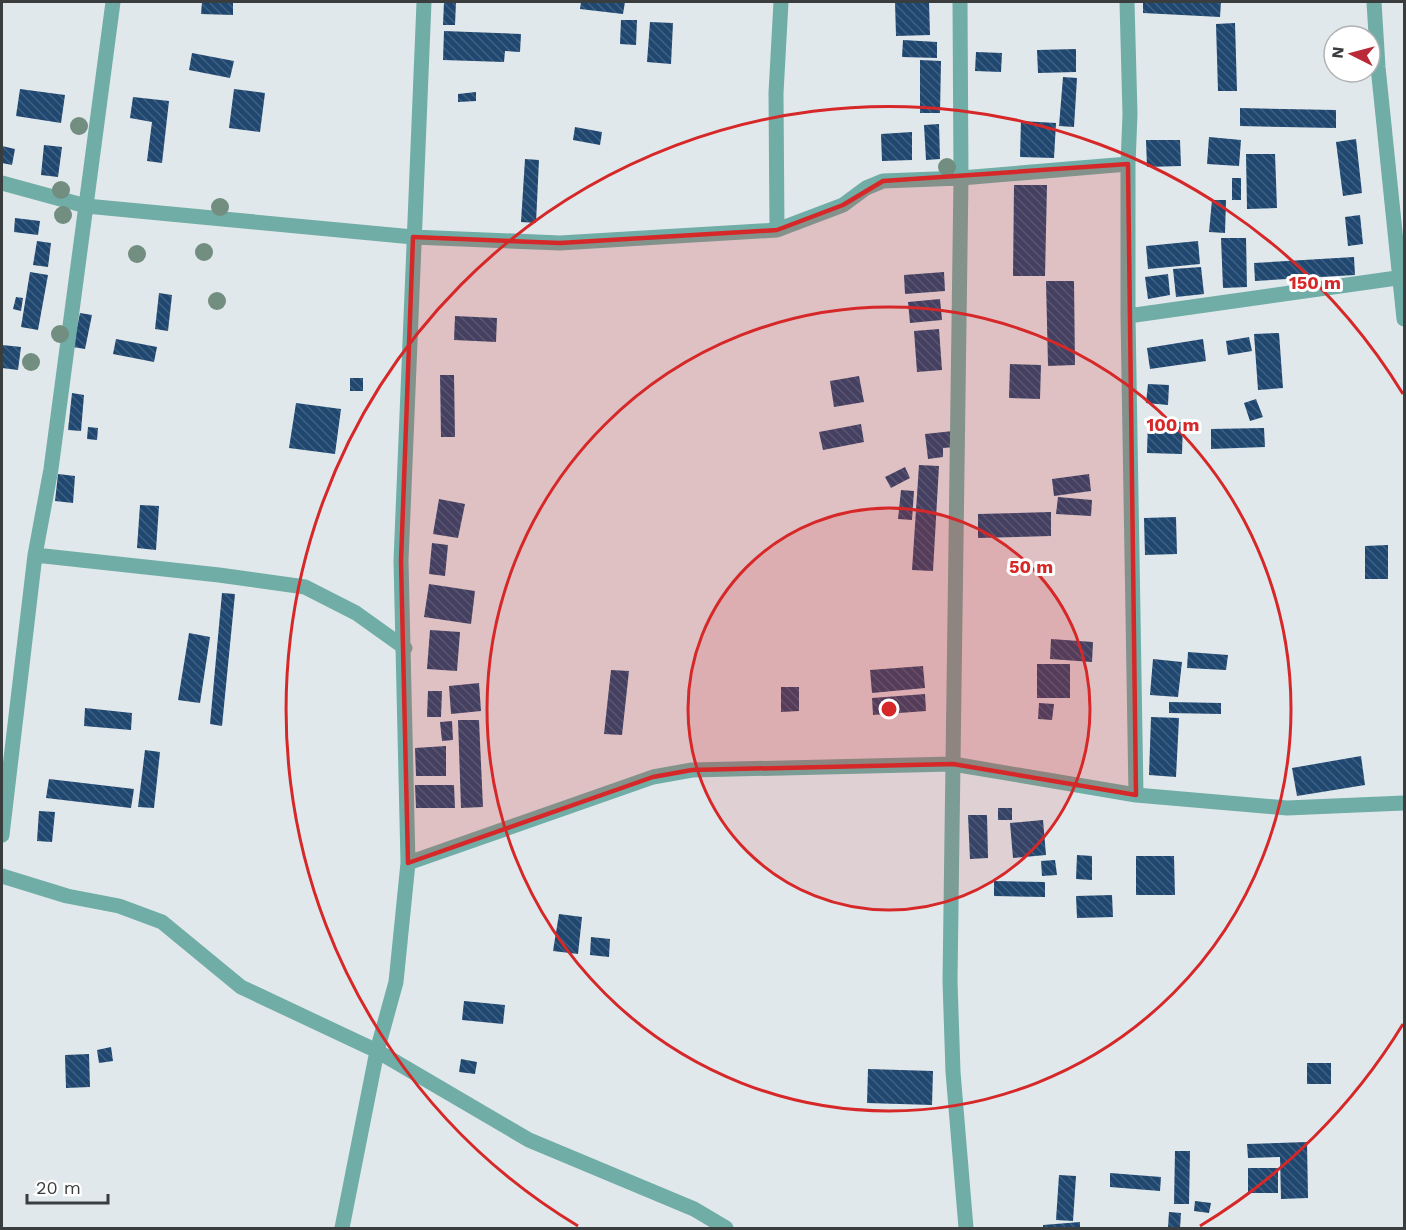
<svg xmlns="http://www.w3.org/2000/svg" width="1406" height="1230" viewBox="0 0 1406 1230" font-family="'Work Sans',sans-serif">
	<style>
		.building { fill: url(#building-back-hatch) }
		.lines { fill: none; stroke-linecap: round; stroke-linejoin: round }
		.street { stroke: #70ada6; stroke-width: 15 }
		.tree { fill: #728e80 }
		.marked { fill: #d62828; fill-opacity: 0.2; stroke: #d62828; stroke-width: 4.5; stroke-linejoin: round }
		.ring { fill: none; stroke: #d62828; stroke-width: 3 }
		.centre { fill: #d62828; stroke: #fff; stroke-width: 3 }
		.ring-label { font-size: 18px; text-anchor: middle; font-weight: bold; fill: #d62828; stroke: #fff; stroke-width: 6; stroke-linejoin: round; paint-order: stroke }
	</style>
	<defs>
		<pattern id="building-back-hatch" width="6" height="6" patternUnits="userSpaceOnUse" patternTransform="scale(1.5)"><rect width="6" height="6" fill="#1f4770"/><path d="M-1 5l2 2M0 0l6 6M5-1l2 2" fill="none" stroke="#406081"/></pattern>
	</defs>
	<rect width="100%" height="100%" fill="#e1e8eb"/>
	<path class="building" d="M202,2H233V15L201,14Z
		M444,2H456L455,25H443Z
		M581,2H625L623,14L580,9Z
		M895,2H929L930,35L896,36Z
		M1143,2H1221L1220,17L1143,13Z
		M621,20H637L636,45L620,44Z
		M650,22L673,23L671,64L647,62Z
		M1235,23L1237,91H1218L1216,24Z
		M444,31L521,34L520,52L505,51L504,62L443,60Z
		M903,40L937,42V58L902,57Z
		M1076,49V72L1038,73L1037,50Z
		M976,52L1002,53L1001,72L975,71Z
		M192,53L234,61L230,78L189,70Z
		M920,60L941,61L940,113H920Z
		M1063,77L1077,78L1074,127L1059,126Z
		M20,89L65,95L61,123L16,116Z
		M234,89L265,93L260,132L229,128Z
		M476,92V101L458,102V94Z
		M133,97L169,101L162,163L147,161L152,122L130,118Z
		M1240,108L1336,110V128L1240,126Z
		M1021,121L1056,123L1054,158L1020,157Z
		M939,124L940,159L926,160L924,125Z
		M575,127L602,132L600,145L573,140Z
		M912,132V160L882,161L881,134Z
		M1209,137L1241,140L1239,166L1207,164Z
		M1356,139L1362,193L1343,196L1336,142Z
		M1146,140H1180L1181,166L1147,167Z
		M44,145L62,147L58,177L41,175Z
		M2,146L15,149L12,165L2,163Z
		M1246,154H1275L1277,208L1247,209Z
		M525,159L539,160L536,223L521,222Z
		M1232,178H1241V200H1232Z
		M1014,185H1047L1045,276H1013Z
		M1212,200H1226L1225,233L1209,232Z
		M1360,215L1363,244L1348,246L1345,217Z
		M15,218L40,221L38,235L14,232Z
		M1221,238H1246L1247,287L1223,288Z
		M37,241L51,243L48,267L33,265Z
		M1198,241L1200,264L1148,269L1146,246Z
		M1354,257L1355,275L1255,281L1254,263Z
		M1201,267L1204,294L1176,297L1173,269Z
		M30,272L48,275L38,330L21,327Z
		M944,272L945,291L905,294L904,275Z
		M1168,274L1170,295L1148,299L1145,277Z
		M1046,281H1074L1075,365L1048,366Z
		M159,293L172,295L168,331L155,329Z
		M16,297L23,298L21,311L13,309Z
		M940,299L942,320L910,323L908,302Z
		M80,313L92,315L85,349L73,347Z
		M455,316L497,318L496,342L454,340Z
		M939,329L942,370L917,372L914,331Z
		M1279,333L1283,388L1258,390L1254,334Z
		M1249,337L1252,351L1228,355L1226,341Z
		M116,339L157,347L154,362L113,354Z
		M1203,339L1206,361L1150,369L1147,348Z
		M2,345L21,347L18,370L2,368Z
		M1010,364L1041,365L1040,399L1009,398Z
		M440,375H454L455,437H441Z
		M859,376L864,402L834,407L830,381Z
		M350,378H363V391H350Z
		M1148,384L1169,385L1168,405L1146,403Z
		M72,393L84,395L81,431L68,430Z
		M1256,399L1263,417L1250,421L1244,403Z
		M296,403L341,409L335,454L289,448Z
		M1148,421L1183,422L1182,454L1147,453Z
		M861,424L864,442L823,450L819,432Z
		M88,427L98,428L97,440L87,439Z
		M1264,428L1265,447L1211,449V429Z
		M953,431L955,447L943,448V457L928,459L925,434Z
		M919,465L939,466L933,571L912,570Z
		M905,467L910,478L891,488L885,477Z
		M58,474L75,476L73,503L55,501Z
		M1089,474L1091,491L1054,496L1052,479Z
		M901,490L914,491L912,520L898,519Z
		M1058,497L1092,500L1091,516L1056,514Z
		M439,499L465,504L458,538L433,534Z
		M140,505L159,506L156,550L137,548Z
		M1051,512V536L978,538V514Z
		M1176,517L1177,554L1145,555L1144,518Z
		M432,543L448,545L445,576L429,574Z
		M1388,545V579H1365V546Z
		M429,584L475,591L471,624L424,617Z
		M222,593L235,594L222,726L210,724Z
		M430,630L460,632L457,671L427,669Z
		M189,633L210,637L200,703L178,700Z
		M1051,639L1093,642L1092,662L1050,659Z
		M1188,652L1228,655L1226,670L1187,668Z
		M1153,659L1182,662L1178,697L1150,695Z
		M1037,664H1070V698H1037Z
		M923,666L925,688L872,693L870,670Z
		M611,670L629,671L622,735L604,734Z
		M479,683L481,711L451,714L449,686Z
		M781,687H799V711L781,712Z
		M428,691H442L441,717H427Z
		M925,694L926,711L873,715L872,698Z
		M1169,702L1221,703V714L1169,713Z
		M1039,703L1054,704L1052,720L1038,719Z
		M85,708L132,713L131,730L84,726Z
		M1151,717L1179,718L1176,777L1149,775Z
		M458,720H479L483,807L461,808Z
		M452,721L453,740L442,741L440,722Z
		M446,746V776H416L415,748Z
		M145,750L160,752L154,808L138,807Z
		M1361,756L1365,785L1297,796L1292,768Z
		M49,779L134,789L131,808L46,798Z
		M415,785H454L455,808H416Z
		M998,808H1012V820H998Z
		M39,811L55,812L52,842L37,841Z
		M968,815H987L988,858L970,859Z
		M1043,820L1046,855L1013,858L1010,823Z
		M1077,855L1092,856V880L1076,879Z
		M1136,856H1174L1175,895H1136Z
		M1055,860L1057,875L1042,876L1041,861Z
		M994,881L1045,882V897L994,896Z
		M1112,895L1113,917L1077,918L1076,896Z
		M559,914L582,917L578,954L553,951Z
		M591,937L610,939L609,957L590,955Z
		M464,1001L505,1005L503,1024L462,1020Z
		M111,1047L113,1061L99,1063L97,1050Z
		M89,1054L90,1087L66,1088L65,1055Z
		M461,1059L477,1062L475,1074L459,1072Z
		M1307,1063H1331V1084H1307Z
		M868,1069L933,1071L932,1105L867,1103Z
		M1307,1142L1308,1198L1281,1199L1280,1157L1248,1158L1247,1144Z
		M1175,1151H1190L1189,1204H1174Z
		M1248,1168H1278V1193H1248Z
		M1110,1173L1161,1177L1160,1191L1110,1187Z
		M1059,1175L1076,1176L1073,1221L1056,1220Z
		M1195,1201L1211,1203L1209,1213L1194,1211Z
		M1169,1212L1181,1213L1180,1228H1168Z
		M1080,1222V1228H1043V1225Z"/>
	<g class="lines">
		<path class="street" d="M960,2L961,178L950,981L953,1072L966,1228
			M1127,2L1130,114L1128,164V316L1136,795L1287,808L1404,803
			M1374,2L1378,67L1404,319
			M2,183L86,206L413,237L560,243L777,230L843,205L866,188L883,181L961,178L1128,164
			M777,230L776,93L781,2
			M1128,316L1404,277
			M35,555L219,575L305,587L356,613L405,648
			M2,835L35,555L51,469L113,2
			M408,863L653,777L692,770L953,764L1136,795
			M2,876L67,896L119,906L162,922L241,987L377,1051L396,982L408,863L401,561L424,2
			M342,1228L377,1051L529,1140L694,1209L726,1228"/>
	</g>
	<g class="tree">
		<circle cx="79" cy="126" r="9"/>
		<circle cx="947" cy="167" r="9"/>
		<circle cx="61" cy="190" r="9"/>
		<circle cx="220" cy="207" r="9"/>
		<circle cx="63" cy="215" r="9"/>
		<circle cx="204" cy="252" r="9"/>
		<circle cx="137" cy="254" r="9"/>
		<circle cx="217" cy="301" r="9"/>
		<circle cx="60" cy="334" r="9"/>
		<circle cx="31" cy="362" r="9"/>
	</g>
	<path class="marked" d="M1128,164L1136,795L953,764L692,770L653,777L408,863L401,561L413,237L560,243L777,230L843,205L883,181Z"/>
	<circle cx="889" cy="709" r="201" fill="#d62828" fill-opacity=".12"/>
	<g class="ring">
		<circle cx="889" cy="709" r="201"/>
		<circle cx="889" cy="709" r="402"/>
		<path d="M1403 1024A603 603 0 0 1 1200 1226M578 1226A603 603 0 1 1 1403 394"/>
	</g>
	<circle cx="889" cy="709" r="9" class="centre"/>
	<g class="ring-label">
		<text x="1315" y="289">150 m</text>
		<text x="1173" y="431">100 m</text>
		<text x="1031" y="573">50 m</text>
	</g>
	<rect width="1406" height="1230" fill="none" stroke="#3a3d3e" stroke-width="6"/>
	<g transform="translate(1352 54) rotate(276)"><circle r="28" fill="#ffffff" stroke="#b0b1b2" stroke-width="1.5"/>
	<path d="M0-4.5L10 22L0 15L-10 22Z" fill="#b92937"/>
	<text y="-9" font-size="16" font-weight="bold" text-anchor="middle" fill="#3a3d3e">N</text>
	</g>
	<path d="M27 1194v9h81v-9" fill="none" stroke="#3a3d3e" stroke-width="3"/>
	<text x="36" y="1194" font-size="18" fill="#3a3d3e" stroke="#ffffff" stroke-width="4.5" paint-order="stroke">20 m</text>
</svg>
